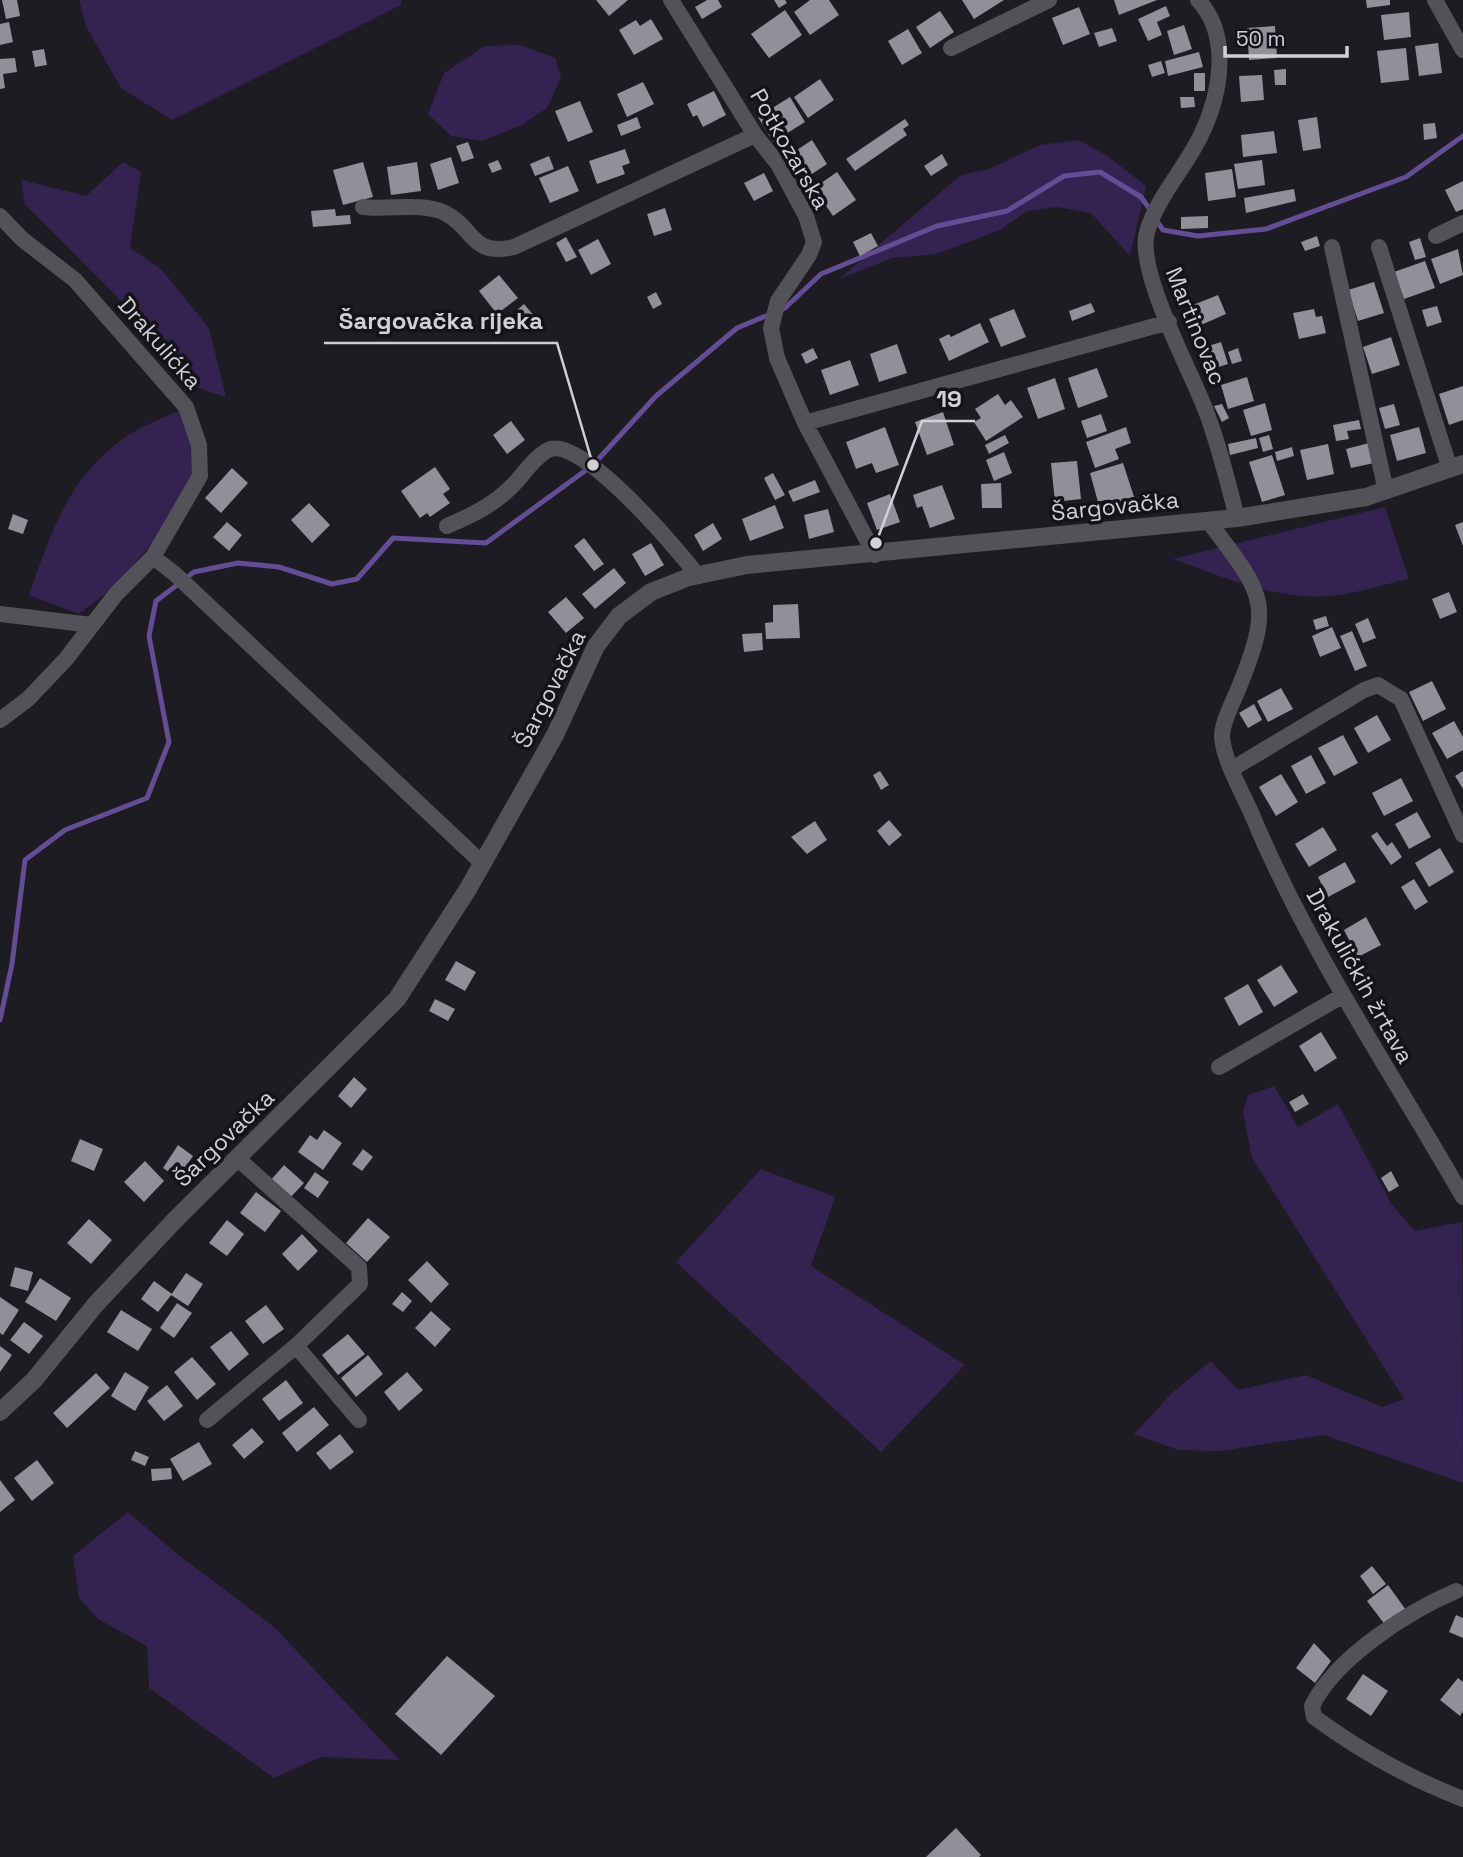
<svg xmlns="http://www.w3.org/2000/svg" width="1463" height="1857" viewBox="0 0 1463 1857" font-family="'Space Grotesk',sans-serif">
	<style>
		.green { fill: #322351 }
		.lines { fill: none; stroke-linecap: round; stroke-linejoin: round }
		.stream { stroke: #634d95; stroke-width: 5 }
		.building { fill: #918f97 }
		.minor { stroke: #545259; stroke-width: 16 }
		.tertiary { stroke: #545259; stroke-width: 18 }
		.labels { text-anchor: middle; stroke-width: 7; stroke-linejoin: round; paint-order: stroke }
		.street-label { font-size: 23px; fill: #d1d0d5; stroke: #141319 }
		.leader { fill: none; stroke: #d1d0d5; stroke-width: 2.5 }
		.callout-dot { fill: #d1d0d5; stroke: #141319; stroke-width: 2.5 }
		.callout-label { font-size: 24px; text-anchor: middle; font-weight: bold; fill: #d1d0d5; stroke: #141319; stroke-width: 7; stroke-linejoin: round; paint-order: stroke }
	</style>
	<rect width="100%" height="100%" fill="#1d1c22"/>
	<path class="green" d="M79,0H401V5L172,120L121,88L86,26Z
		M520,45L555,58L561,78L547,108L520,126L482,141L451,136L428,114L444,73L485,46Z
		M1079,140L1109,157L1146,186L1130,256L1091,213L1056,207L1027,211L1000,230L936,254L892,258L839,279L961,175L989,169L1040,145Z
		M123,162L141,172L130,248L161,269L209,328L226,397L195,387L175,371L127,307L25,204L21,180L86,196Z
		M186,407L199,445L188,502L115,586L79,614L29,595C52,530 68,477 127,436C145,424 167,417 186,407Z
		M1385,507L1409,579C1384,584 1356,594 1330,596C1275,600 1223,577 1173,559Z
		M1274,1086L1298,1127L1338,1104L1392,1205L1415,1231L1462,1222L1463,1483L1324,1435L1220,1451L1178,1450L1134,1434L1173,1392L1211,1361L1238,1390L1306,1375L1382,1407L1404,1399L1252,1158L1243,1112L1248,1095Z
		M761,1169L835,1197L811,1266L965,1365L881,1452L676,1262Z
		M128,1512L176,1553L275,1628L400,1760L321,1757L274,1778L149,1688L147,1646L98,1619L79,1598L73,1556Z"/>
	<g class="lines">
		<path class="stream" d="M1156,220L1163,230L1198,236L1266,229L1406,177L1463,136
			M0,1020L12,964L25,860L65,830L147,798L169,742L149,636L156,601L194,572L238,563L279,567L332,584L357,579L393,538L486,543L593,465L656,396L737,328L785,308L821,274L937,226L1007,211L1064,176L1100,172L1141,197L1151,211"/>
	</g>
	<path class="building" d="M2,0H17L20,16L6,19Z
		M596,0H628L609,16Z
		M707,0H718L722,7L702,19L695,7Z
		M774,0H785L787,3L779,8Z
		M810,0H829L839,15L810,35L794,12Z
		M962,0H1004L974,19Z
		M1114,0H1157L1119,15Z
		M1366,0H1390V5L1367,8Z
		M1166,6L1170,16L1157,22L1162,35L1148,41L1138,19Z
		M1079,7L1090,34L1063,45L1052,18Z
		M785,10L802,35L769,58L751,34Z
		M940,11L954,32L930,48L916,27Z
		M1409,12L1411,37L1384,40L1381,15Z
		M651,19L663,39L634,55L619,30L636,20L640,26Z
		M9,22L13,42L0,45V24Z
		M1184,25L1192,49L1174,55L1167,31Z
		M1275,26L1277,58L1249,60L1247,28Z
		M1112,28L1117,41L1099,47L1094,33Z
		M908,29L922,53L902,65L888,41Z
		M1438,43L1442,73L1419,76L1415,46Z
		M1406,48L1409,80L1381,83L1377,51Z
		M44,49L47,65L35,67L32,51Z
		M1199,52L1203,67L1168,76L1165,61Z
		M15,58L17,72L3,74L5,88L0,89V59Z
		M1161,61L1165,73L1152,77L1148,65Z
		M1286,69V85H1275L1274,70Z
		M1194,73H1205V91H1194Z
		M1262,75L1264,100L1241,102L1239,76Z
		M820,79L834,100L808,118L794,97Z
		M643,82L654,104L627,117L617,94Z
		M714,91L726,115L703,127L697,115L693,117L687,104Z
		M790,97L805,122L773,142L758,117Z
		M1180,97H1194L1195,107L1181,108Z
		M580,101L593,132L568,142L555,111Z
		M637,117L641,128L621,136L617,125Z
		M1317,117L1321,148L1303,151L1298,120Z
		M905,119L909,125L903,129L907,135L855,171L846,159Z
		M1435,123L1437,138L1424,140L1423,124Z
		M1274,131L1277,153L1243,157L1241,135Z
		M812,140L827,164L806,178L791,154Z
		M468,142L474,158L462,162L456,146Z
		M625,149L630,163L622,166L625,174L597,184L589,161Z
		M942,154L948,165L931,176L924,166Z
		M549,156L554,169L535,176L530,164Z
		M451,157L459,183L438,190L430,164Z
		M498,160L502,169L492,173L488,164Z
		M1262,160L1265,185L1238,189L1234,164Z
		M363,162L373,197L343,205L333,170Z
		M417,162L421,191L391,195L387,167Z
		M568,166L579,191L550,203L539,178Z
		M1232,169L1236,197L1208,201L1205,173Z
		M837,172L856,200L833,216L814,188Z
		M764,173L773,191L754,201L744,183Z
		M1463,181V209L1456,212L1445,190Z
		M1294,189L1296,201L1246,213L1244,198Z
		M665,208L672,230L654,236L647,214Z
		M335,209L336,216L350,215L351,224L313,227L311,211Z
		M1208,216V228L1181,229V217Z
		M871,233L878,246L860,256L853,242Z
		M1317,236L1320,246L1305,251L1301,242Z
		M566,237L577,257L566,262L556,243Z
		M1420,238L1426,257L1415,260L1409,242Z
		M598,239L611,264L591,275L578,250Z
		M1458,249L1463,275L1440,284L1431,259Z
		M1425,261L1435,288L1404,299L1394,272Z
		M499,275L518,298L497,314L479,291Z
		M1374,282L1384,313L1358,321L1348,290Z
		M656,292L662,304L653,309L647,297Z
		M1218,295L1226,314L1201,325L1193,305Z
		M1091,303L1095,312L1072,321L1069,311Z
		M524,304L535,317L528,324L516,311Z
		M1437,306L1442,322L1427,327L1422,310Z
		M1014,309L1026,337L1001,347L989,319Z
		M1314,309L1316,317L1322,316L1326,333L1299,339L1293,313Z
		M980,323L989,342L949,361L939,339L949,334L951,337Z
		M1391,337L1400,365L1372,374L1363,347Z
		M1221,342L1228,364L1209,370L1202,348Z
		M897,344L907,373L879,382L870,354Z
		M813,348L818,358L806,364L801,354Z
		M1238,348L1242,361L1232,364L1228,352Z
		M850,360L859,385L830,395L821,370Z
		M1097,368L1108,397L1078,408L1068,378Z
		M1247,377L1254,401L1228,409L1221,385Z
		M1055,378L1065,409L1038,419L1027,388Z
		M1463,386V420L1449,425L1439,394Z
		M998,394L1005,405L1011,400L1023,417L986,441L974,422L981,418L975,409Z
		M1265,403L1272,430L1251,436L1243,410Z
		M1222,404L1229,418L1222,422L1214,406Z
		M1394,404L1400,425L1385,429L1379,408Z
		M943,412L954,445L927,455L915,422Z
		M1101,414L1107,431L1087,438L1081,421Z
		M1359,420L1361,429L1347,431L1349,439L1336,441L1333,425Z
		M511,421L525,440L507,454L493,435Z
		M885,427L899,465L876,473L872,463L856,469L846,442Z
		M1126,427L1131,443L1115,449L1119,459L1095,468L1086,442Z
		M1419,427L1426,453L1397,461L1390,435Z
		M1005,435L1009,443L989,454L985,445Z
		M1269,435L1273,449L1263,452L1259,438Z
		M1256,438L1258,448L1230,455L1228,444Z
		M1369,443L1374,463L1351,468L1346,449Z
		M1328,444L1334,474L1307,480L1300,450Z
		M1292,447L1294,456L1277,461L1275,452Z
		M1004,452L1012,473L994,481L986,460Z
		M1272,455L1285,495L1262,502L1249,462Z
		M1077,461L1081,499L1055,502L1051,463Z
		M1123,463L1136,503L1109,511L1105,500L1098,502L1090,473Z
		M435,467L450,489L443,494L450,503L430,517L427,513L420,518L401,491Z
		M232,468L248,483L221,513L205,498Z
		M773,473L785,495L775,500L764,478Z
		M815,480L820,492L793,502L788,491Z
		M1001,483L1002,508H982L981,484Z
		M942,485L955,519L930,528L922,506L917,508L913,495Z
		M890,494L900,522L877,530L867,503Z
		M309,503L330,525L312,543L291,520Z
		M775,505L784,528L750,541L742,519Z
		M828,509L834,532L809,539L804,515Z
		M13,514L28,520L23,534L8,529Z
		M227,522L242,535L229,551L213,537Z
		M1463,522V546L1455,525Z
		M713,523L722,539L703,551L694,535Z
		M584,538L604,564L594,571L574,546Z
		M651,543L664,565L645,576L632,554Z
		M614,568L626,583L595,609L582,594Z
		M1449,592L1457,612L1440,619L1432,599Z
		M566,597L584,618L566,633L548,612Z
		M798,604L800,638L766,639L765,623L773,622V605Z
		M1326,616L1329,626L1316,630L1313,620Z
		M1368,618L1376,638L1363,643L1355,624Z
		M1332,627L1341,648L1320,657L1312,636Z
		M1352,631L1367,666L1355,671L1340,636Z
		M762,633L763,650L744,652L742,634Z
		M1432,681L1446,709L1423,721L1409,692Z
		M1281,688L1293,709L1268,722L1257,701Z
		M1254,704L1262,720L1248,728L1239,713Z
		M1377,715L1391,740L1368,753L1354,728Z
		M1454,721L1463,737V750L1447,759L1432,733Z
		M1343,735L1358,763L1334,776L1318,748Z
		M1311,755L1326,783L1306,794L1291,766Z
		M880,771L889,785L881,790L873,775Z
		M1463,771V789L1455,776Z
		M1281,774L1298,802L1276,816L1259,787Z
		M1401,778L1413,801L1384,816L1372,793Z
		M1417,812L1431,837L1409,849L1395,824Z
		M889,820L902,835L889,846L877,831Z
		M815,821L827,840L807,854L791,837Z
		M1323,827L1337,850L1309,867L1295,844Z
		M1377,832L1387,846L1392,842L1402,857L1391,865L1371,836Z
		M1440,848L1454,872L1429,887L1415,863Z
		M1345,862L1356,882L1328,897L1318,877Z
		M1414,879L1428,902L1415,910L1401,887Z
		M1366,917L1381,945L1358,957L1344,930Z
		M456,961L476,972L465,991L445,980Z
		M1281,965L1298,992L1274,1007L1257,980Z
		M1248,984L1263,1012L1239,1026L1224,998Z
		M435,999L455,1009L448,1021L429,1011Z
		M1321,1032L1337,1058L1315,1072L1299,1046Z
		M354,1077L367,1089L351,1108L338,1096Z
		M1303,1094L1309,1104L1295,1112L1289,1102Z
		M324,1130L342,1143L323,1170L298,1152L310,1135L317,1140Z
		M80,1139L103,1149L94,1171L71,1161Z
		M178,1145L193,1156L178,1178L163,1168Z
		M363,1149L373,1157L362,1171L352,1164Z
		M145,1161L164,1181L144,1202L124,1182Z
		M284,1165L304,1183L289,1199L270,1181Z
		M1391,1171L1399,1186L1389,1192L1381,1178Z
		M315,1172L329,1182L318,1198L304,1188Z
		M256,1192L281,1211L265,1232L240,1213Z
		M368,1218L390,1237L367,1262L346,1243Z
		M89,1219L112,1240L91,1264L67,1243Z
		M227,1220L244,1234L227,1256L209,1243Z
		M302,1234L318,1251L298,1271L282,1254Z
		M427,1261L449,1284L431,1303L408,1280Z
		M15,1267L33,1272L28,1291L10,1286Z
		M186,1273L203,1284L188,1306L171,1295Z
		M40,1278L71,1298L56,1321L25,1302Z
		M154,1281L172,1294L158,1312L141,1299Z
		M402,1292L412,1301L403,1312L392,1304Z
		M0,1297L19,1310L3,1335L0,1333Z
		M177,1303L192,1313L174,1338L160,1328Z
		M266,1305L284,1329L263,1344L245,1321Z
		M121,1310L152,1329L138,1351L107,1332Z
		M431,1311L451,1329L435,1347L415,1328Z
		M24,1322L43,1336L29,1354L10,1340Z
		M231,1331L249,1354L229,1371L210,1347Z
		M348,1334L365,1354L338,1375L322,1355Z
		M0,1346L12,1355L0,1372Z
		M368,1355L383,1374L356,1397L341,1378Z
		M192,1357L216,1384L197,1400L174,1372Z
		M125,1372L149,1387L135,1411L111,1396Z
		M407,1372L423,1390L399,1411L384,1392Z
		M96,1373L110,1388L67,1428L53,1413Z
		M286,1380L303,1403L279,1421L262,1399Z
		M167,1385L183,1406L164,1421L147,1401Z
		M314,1407L329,1425L297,1452L282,1433Z
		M252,1428L264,1442L244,1459L232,1445Z
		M340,1434L354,1452L330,1470L316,1453Z
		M199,1442L212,1464L183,1481L170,1459Z
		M135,1451L149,1457L145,1466L131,1460Z
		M37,1460L54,1483L32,1501L14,1478Z
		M171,1468L172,1479L152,1481L151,1469Z
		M0,1480L15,1500L0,1512Z
		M1372,1566L1386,1584L1373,1594L1360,1576Z
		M1388,1585L1406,1610L1386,1626L1367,1601Z
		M1456,1615L1463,1618V1638L1449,1632Z
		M1314,1643L1331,1661L1315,1683L1296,1668Z
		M447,1656L495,1696L441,1755L395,1714Z
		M1363,1674L1388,1691L1371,1716L1346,1699Z
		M1458,1678L1463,1682V1711L1460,1716L1440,1700Z
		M956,1828L981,1855L979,1857H926Z"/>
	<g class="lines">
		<path class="minor" d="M671,0L755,135L778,164L806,216L814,242L809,255L778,301L771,328L777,358L805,423L875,555
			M1198,0C1231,35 1221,94 1201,135C1186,167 1157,197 1147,232C1136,271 1191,371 1206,411C1219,446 1228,482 1237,518
			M1435,0L1463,50
			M951,48L1049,0
			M363,207C388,210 422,202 445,213C475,228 470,257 514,247L755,135
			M0,216L22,239L75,280L186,407L199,445L200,476L153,557L116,594L66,659L28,699L0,720
			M1436,236L1463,223
			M1332,247L1386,491
			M1379,247L1450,469
			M805,423L1169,322
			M1208,521C1265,596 1274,602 1237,692C1232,704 1221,725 1222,738C1225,764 1243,793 1253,817C1309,951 1391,1071 1463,1197
			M447,526C470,516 492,506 510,488C522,477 533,458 548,450C580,433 679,551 698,576
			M153,557L175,574L482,863
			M0,614L92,625
			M1232,769L1364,690L1378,685L1401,699L1463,835
			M1219,1067L1342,996
			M296,1346L359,1420
			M207,1420L296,1346L360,1284L359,1267L238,1159
			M1456,1591C1409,1611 1335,1658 1312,1706L1314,1717C1359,1750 1411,1779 1463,1799"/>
		<path class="tertiary" d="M0,1412L34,1380L96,1304L174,1221L397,999L468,889L555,735L596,646L619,616L651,592L689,577L747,565L1237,518L1366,497L1463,464"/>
	</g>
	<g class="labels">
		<g class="street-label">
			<text transform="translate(790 149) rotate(60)" y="8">Potkozarska</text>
			<text transform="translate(1196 326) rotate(68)" y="8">Martinovac</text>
			<text transform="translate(160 343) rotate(49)" y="8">Drakulićka</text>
			<text transform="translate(1115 506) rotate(-6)" y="8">Šargovačka</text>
			<text transform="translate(550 689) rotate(-63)" y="8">Šargovačka</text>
			<text transform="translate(1360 976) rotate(61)" y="8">Drakulićkih žrtava</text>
			<text transform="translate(224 1138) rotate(-44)" y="8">Šargovačka</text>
		</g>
	</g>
	<path class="leader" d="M593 465L557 343H324M876 543L922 421H975"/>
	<g class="callout-dot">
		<circle cx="593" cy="465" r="7"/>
		<circle cx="876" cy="543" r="7"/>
	</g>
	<g class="callout-label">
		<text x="441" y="329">Šargovačka rijeka</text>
		<text x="949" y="407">19</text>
	</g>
	<path d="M1225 46v10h122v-10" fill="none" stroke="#d1d0d5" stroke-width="3.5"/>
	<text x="1236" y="46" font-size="21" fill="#d1d0d5" stroke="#141319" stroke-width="5" paint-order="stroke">50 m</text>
</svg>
